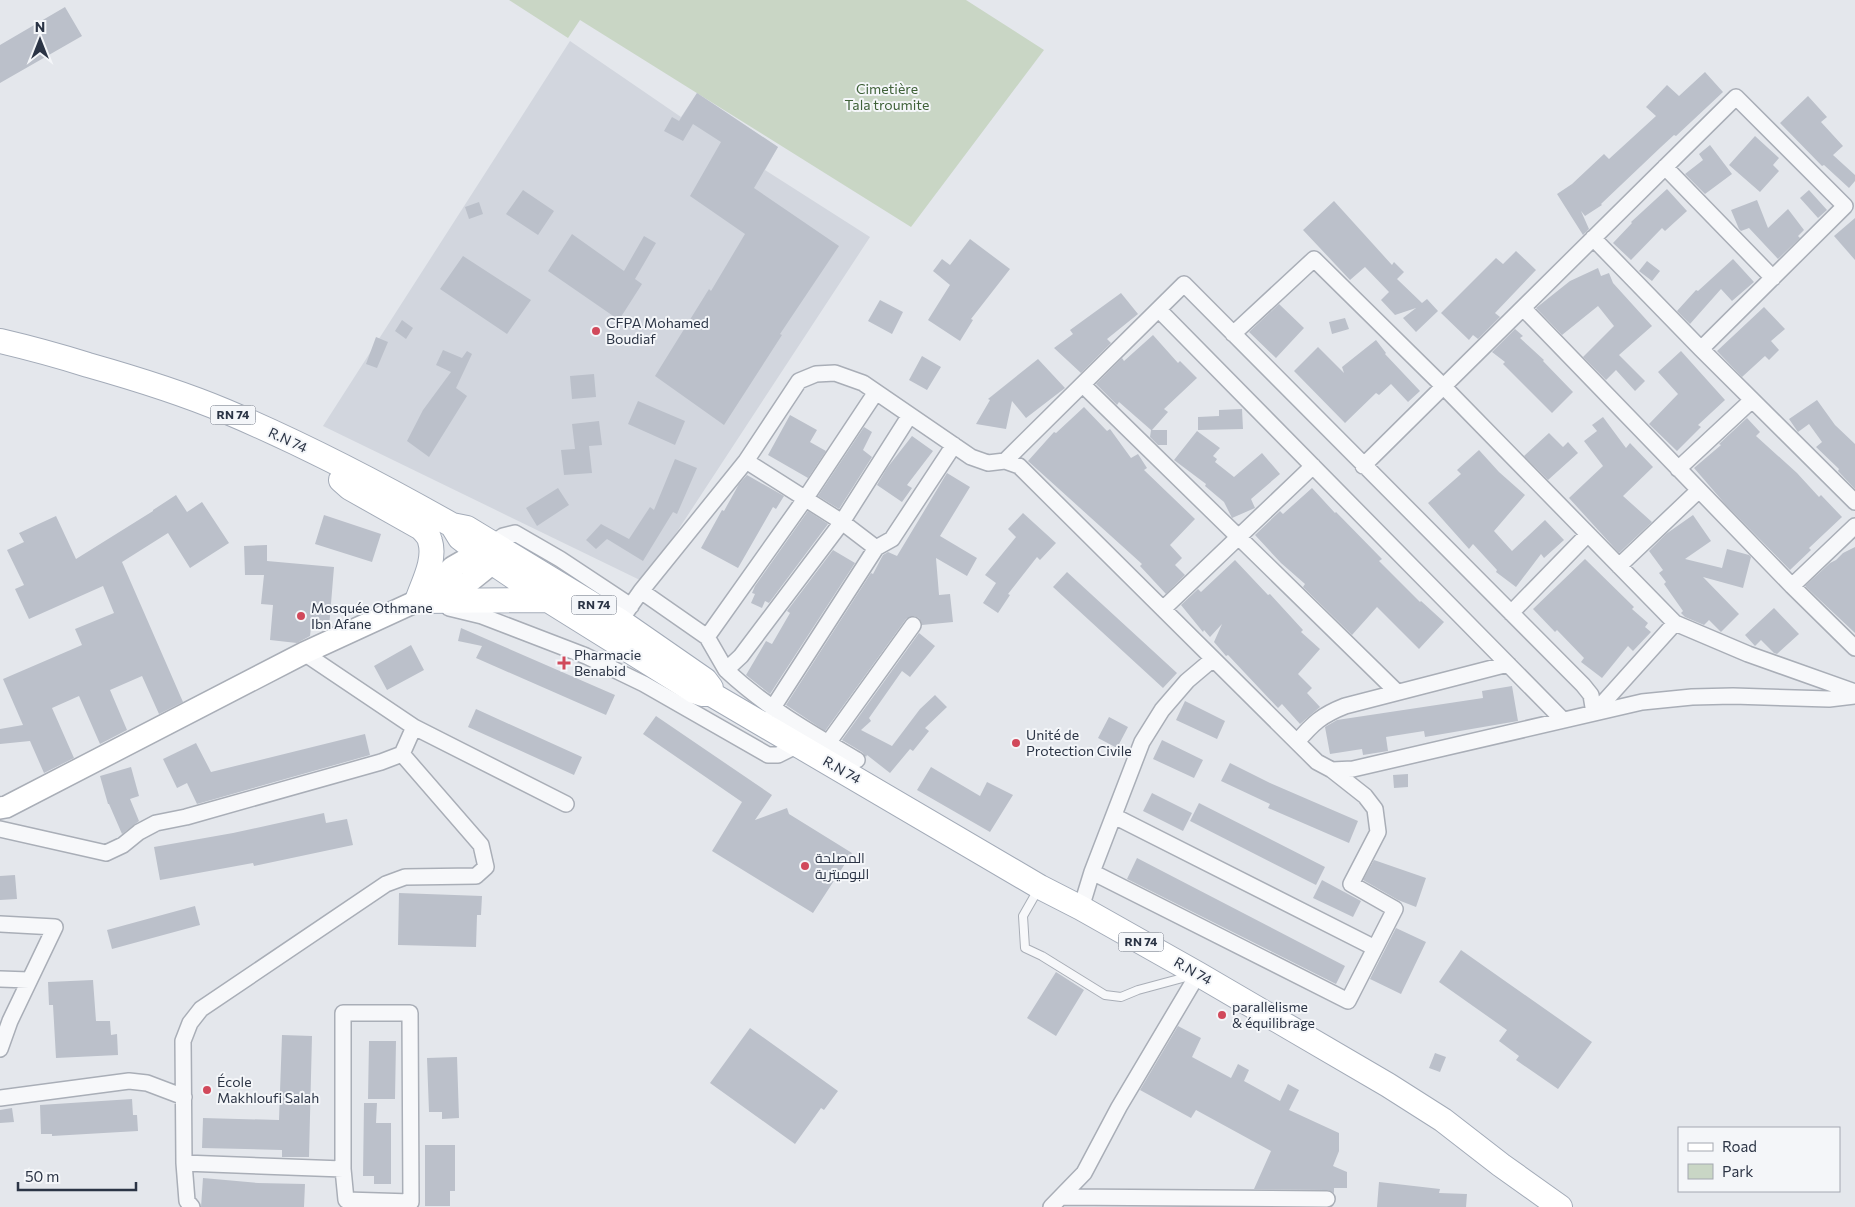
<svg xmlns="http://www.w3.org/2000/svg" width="1855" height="1207" viewBox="0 0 1855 1207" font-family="Commissioner,Cairo,sans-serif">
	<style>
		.built { fill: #d2d6de }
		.green { fill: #c9d6c5 }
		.building { fill: #bbc0ca }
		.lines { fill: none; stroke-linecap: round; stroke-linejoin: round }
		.lane-casing { stroke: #a9aeb7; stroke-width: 10 }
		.street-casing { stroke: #a9aeb7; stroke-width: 18 }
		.secondary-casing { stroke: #a9aeb7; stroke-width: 24 }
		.primary-casing { stroke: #a3abb8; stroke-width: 26 }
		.lane { stroke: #f7f8fa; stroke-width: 8 }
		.street { stroke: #f7f8fa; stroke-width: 15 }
		.secondary { stroke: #fff; stroke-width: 21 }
		.primary { stroke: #fff; stroke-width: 24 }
		.poi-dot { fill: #d1495b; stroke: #f4f6f9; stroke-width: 2 }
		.labels { text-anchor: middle; stroke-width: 4; stroke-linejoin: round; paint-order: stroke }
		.shield { fill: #f4f6f9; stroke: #676e7b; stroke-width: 1 }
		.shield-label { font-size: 12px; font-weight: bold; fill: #2b3445 }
		.park-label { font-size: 14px; fill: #3f6138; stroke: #f4f6f9 }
		.poi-label { font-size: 14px; fill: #2b3445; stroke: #f4f6f9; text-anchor: start }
		.street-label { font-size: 14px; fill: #2b3445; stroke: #f4f6f9 }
	</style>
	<rect width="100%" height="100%" fill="#e4e7ec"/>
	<path class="built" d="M570,41L681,117L697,93L778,147L765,170L870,237L644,582L323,426Z"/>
	<path class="green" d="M509,0H966L1044,50L911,227L580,20L568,38Z"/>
	<path class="building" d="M65,7L82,36L0,83V45Z
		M1705,72L1723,92L1676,136L1674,135L1661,147L1601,204L1602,205L1585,216L1581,211L1589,229L1583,235L1557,194L1572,184L1604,154L1609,159L1656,116L1646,107L1667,85L1679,96Z
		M697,93L778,147L754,188L839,246L780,334L782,335L724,425L655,376L709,289L711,291L745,234L690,196L721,142L693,124L683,141L664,131L672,117L679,121Z
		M1808,96L1827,117L1821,122L1843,146L1833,155L1855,175V181L1849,188L1824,165L1822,166L1780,123Z
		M1755,136L1779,158L1773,165L1779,171L1760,192L1729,165Z
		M1710,145L1732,174L1705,194L1685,174L1703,160L1699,154Z
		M1667,189L1687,211L1665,231L1662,228L1631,260L1613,243L1632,223L1631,222Z
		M523,190L554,211L538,235L506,214Z
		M1809,190L1827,210L1818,218L1800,198Z
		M1757,200L1768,228L1788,209L1804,230L1798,236L1800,238L1778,259L1749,228L1741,231L1739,229L1731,210Z
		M1334,201L1392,265L1394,262L1404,272L1397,279L1422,303L1427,299L1438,311L1416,332L1403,318L1416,308L1395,315L1381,300L1389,292L1365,267L1350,280L1303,230Z
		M479,202L483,214L469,219L465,207Z
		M1855,218V260L1834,236Z
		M572,234L624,271L644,236L656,243L635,279L642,284L619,320L548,271Z
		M970,239L1010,269L971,319L973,320L960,341L928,320L950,285L933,271L942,259L950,265Z
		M1516,251L1536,270L1495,313L1500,317L1478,339L1473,335L1469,340L1441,313L1496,258L1503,264Z
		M463,256L531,300L507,334L440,289Z
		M1733,259L1754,282L1732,301L1721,289L1690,324L1677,311L1696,290L1698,291Z
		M1647,261L1660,271L1652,281L1639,271Z
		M1598,268L1601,276L1609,273L1613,283L1652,326L1619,355L1645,381L1635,391L1616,370L1606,380L1583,357L1614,326L1598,306L1562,335L1536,308L1570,281Z
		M1121,293L1138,314L1107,339L1111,343L1081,373L1054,348L1073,334L1070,330Z
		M880,300L903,312L892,334L868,321Z
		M1279,304L1304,328L1276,358L1249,332Z
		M1764,307L1785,329L1771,341L1779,350L1769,360L1765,356L1742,377L1717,351Z
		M1345,318L1349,329L1332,334L1329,322Z
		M402,320L413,328L406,339L395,331Z
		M1515,329L1523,336L1520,338L1544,360L1543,361L1573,392L1552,413L1503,364L1505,362L1492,352Z
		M1153,335L1178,363L1180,361L1197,378L1164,409L1168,412L1152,430H1167V445H1158L1150,437L1151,430L1119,402L1117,405L1096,384L1122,358L1124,361Z
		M376,337L388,342L377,368L366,364Z
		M1376,340L1386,353L1385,354L1420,391L1408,402L1391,384L1379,395L1376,393L1345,423L1294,371L1318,347L1344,373L1342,367Z
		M443,350L462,358L467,351L472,354L456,388L467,396L429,457L407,441L423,410L451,372L436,365Z
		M1681,351L1725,400L1698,425L1701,427L1677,451L1649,424L1678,394L1658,372Z
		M922,356L941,367L927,390L909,380Z
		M1038,359L1065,388L1026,418L1012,401L1006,429L976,424L990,400L988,399Z
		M594,374L596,397L572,399L570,376Z
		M1817,400L1835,425L1855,444V489L1838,471L1839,469L1816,447L1822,442L1809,424L1798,432L1789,419Z
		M638,401L685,421L675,445L628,424Z
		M1084,407L1107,431L1110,429L1131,458L1138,454L1147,468L1144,470L1195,519L1170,545L1182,558L1175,565L1185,575L1166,594L1140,566L1142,564L1028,461L1054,432L1056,433Z
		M1242,409L1243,429L1198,430V417L1219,416V410Z
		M790,415L817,430L810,442L826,451L808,478L768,455Z
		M1603,417L1626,448L1630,443L1653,467L1623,496L1652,522L1619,553L1569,498L1603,466L1584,441L1597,431L1592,425Z
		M1747,418L1760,432L1756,436L1797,473L1819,497L1821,495L1842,517L1809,548L1811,550L1790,570L1726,505L1694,468L1721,445L1719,444Z
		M599,421L602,445L589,446L592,473L564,475L561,450L575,449L572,424Z
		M864,427L872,432L863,450L872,457L839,509L818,496Z
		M1197,431L1220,448L1213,456L1217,459L1215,462L1234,477L1262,453L1280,474L1251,499L1255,508L1232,518L1224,502L1205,486L1206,484L1174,460Z
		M1549,433L1563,447L1568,442L1578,453L1548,480L1524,456Z
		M912,436L933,451L907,485L912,488L902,502L877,485L887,468Z
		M1479,450L1499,472L1525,495L1494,531L1512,551L1545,520L1564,540L1544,558L1541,554L1516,587L1496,572L1497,570L1473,544L1469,549L1428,503L1461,474L1457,470Z
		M675,459L697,468L677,514L673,512L643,561L607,539L596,549L586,540L601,524L629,539L650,507L654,510Z
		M947,473L970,487L940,536L977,558L967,576L936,558L939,595L950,594L953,622L922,625L919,618L914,616L906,619L825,731L786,705L871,573L873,574L883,555L888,552L897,556Z
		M747,475L784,496L776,509L773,507L738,568L701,548L722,510L724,511L739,484Z
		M558,488L569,505L537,526L526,508Z
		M1312,488L1335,513L1336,512L1382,559L1379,561L1420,602L1421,601L1444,622L1419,649L1377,607L1352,635L1303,587L1305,584L1281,563L1255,535L1280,511L1283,514Z
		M176,495L187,512L202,502L229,543L190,568L168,533L122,562L183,702L159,714L142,676L110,690L127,730L100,744L79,696L52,708L74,758L44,773L30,741L0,744V729L23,725L3,679L82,645L75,629L114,613L103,586L29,619L15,589L24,585L7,550L24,542L19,533L56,516L76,559L153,511V510Z
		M808,511L828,524L769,603L765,601L762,608L751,603L755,594L752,593L755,586Z
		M1023,513L1056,543L1040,560L1037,557L1008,594L1010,595L998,613L983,603L996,583L985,575L1016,537L1008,529Z
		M324,515L381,534L372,562L315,544Z
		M1693,515L1711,541L1685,559L1722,568L1727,549L1749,555L1751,557L1743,588L1703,577L1739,614L1721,632L1709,620L1704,625L1685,617L1681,613L1683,611L1664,584L1666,582L1659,573L1663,570L1649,551L1666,534Z
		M267,545V561L334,567L329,628L311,627L310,636L297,643L270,640L273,605L261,604L264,575H245L244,546Z
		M1855,547V633L1805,586L1830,563L1836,560L1843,553Z
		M833,550L855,563L770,694L746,675L766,641L772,644L790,613L787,611Z
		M1585,559L1634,607L1632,609L1648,623L1645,627L1651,632L1633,651L1628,646L1602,678L1581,662L1584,658L1557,630L1555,632L1533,609Z
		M1235,560L1268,595L1270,594L1303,630L1301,632L1320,649L1298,674L1312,688L1307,693L1320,707L1300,724L1282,704L1278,708L1228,655L1226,656L1214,642L1222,624L1210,637L1204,630L1203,632L1181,605L1198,589L1201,592Z
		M1067,572L1177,673L1163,688L1053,587Z
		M1774,608L1799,634L1777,654L1774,653L1761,640L1755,646L1745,635Z
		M461,628L615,695L606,715L476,658L482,646L458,641Z
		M919,633L935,646L910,677L902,671L869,718L871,721L861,730L892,746L920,709L935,695L947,707L925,728L929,731L913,751L910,749L890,773L867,755L866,757L862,752L842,740Z
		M411,645L424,670L387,690L374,666Z
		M1512,686L1518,721L1425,737L1424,731L1386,737L1388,751L1363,755L1362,749L1330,754L1325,727L1337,720L1483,698L1482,691Z
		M1185,701L1225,721L1217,739L1176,720Z
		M476,709L582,757L574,775L468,727Z
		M656,716L772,795L755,820L787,808L789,814L852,853L813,913L712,851L742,802L643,734Z
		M1109,717L1128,727L1117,748L1098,738Z
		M365,734L370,755L197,804L187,783L177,788L163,759L196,743L211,772Z
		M1162,740L1203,760L1194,778L1153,759Z
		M1230,763L1270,783L1358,821L1349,843L1268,808L1270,804L1221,781Z
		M131,767L139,796L130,799L139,821L122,834L109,804H108L100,776Z
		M931,767L980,796L987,782L1013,795L990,832L917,790Z
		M1408,774V787L1394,788L1393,775Z
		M1152,793L1192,813L1183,831L1143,811Z
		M1199,803L1325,867L1316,885L1190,821Z
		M324,813L326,823L347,819L353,845L254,866L253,863L160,880L154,847L233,833Z
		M1137,858L1345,966L1336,984L1127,879Z
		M1374,860L1426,878L1416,907L1398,900L1363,880Z
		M15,875L17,899L0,900V876Z
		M1322,880L1361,901L1353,917L1313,898Z
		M399,893L482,896L481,915H477L476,947L398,945Z
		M195,906L200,925L112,949L107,930Z
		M1396,928L1426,942L1401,994L1370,979Z
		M1461,950L1592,1042L1558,1089L1516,1060L1519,1056L1499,1041L1507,1030L1439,982Z
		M1056,972L1084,990L1056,1036L1027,1018Z
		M93,980L96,1021H110L111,1035L117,1034L118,1055L56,1058L53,1005H49L48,982Z
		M1178,1026L1201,1038L1192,1057L1231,1078L1238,1064L1249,1070L1244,1081L1280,1101L1288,1084L1299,1090L1289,1110L1339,1133V1151L1333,1166L1347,1172V1188H1334V1193L1327,1190L1254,1189L1271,1151L1196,1110L1191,1118L1140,1090Z
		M750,1028L838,1091L824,1110L821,1108L795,1144L710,1083Z
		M282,1035L312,1036L309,1157H282V1150L202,1148L203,1118L279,1120Z
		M369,1041H396L395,1099H368Z
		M1435,1053L1446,1057L1440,1072L1429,1068Z
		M457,1057L459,1118L442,1119V1112H429L427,1058Z
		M132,1099L133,1115H137L138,1131L52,1136V1134H41L40,1105Z
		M364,1103H377L376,1123H391V1184H374V1176H363Z
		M12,1108L14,1122L0,1123V1110Z
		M425,1145H455V1191H450V1206H425Z
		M203,1178L258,1183L305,1184L304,1207H201Z
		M1379,1182L1440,1189L1439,1193L1467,1194L1466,1207H1377Z"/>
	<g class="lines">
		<g class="lane-casing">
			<path id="lane" d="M1039,888L1023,916L1025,948L1042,956L1105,995L1121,997L1138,990L1190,976"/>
		</g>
		<g class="street-casing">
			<path id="street" d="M1665,167L1773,278
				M1593,238L1701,349L1855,502
				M1523,308L1792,586L1855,648
				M1159,310L1563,720
				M1233,334L1314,259L1444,387L1675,623L1748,654L1855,692
				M1083,385L1397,692
				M746,461L842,522L876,548
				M1005,461L1184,284L1583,685L1591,695L1594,713
				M1363,466L1736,97L1845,206L1701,349
				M1678,469L1752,400
				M493,543L503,536L515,533L560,559L631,606
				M1619,566L1699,490
				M1792,586L1855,526
				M641,591L707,637L726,670L741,656L842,522L910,415
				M449,608L482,616L586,656L644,684L768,755H778L798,745
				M1163,609L1313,466
				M1511,613L1588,534
				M620,621L641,591L746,461L799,381L816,374L835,373L863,383L971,457L988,463L1005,461L1019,466L1317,762L1332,770L1353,769L1642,702L1692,697L1733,696L1829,699L1855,696
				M707,637L805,499L876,392
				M726,670C767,708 809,732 857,760
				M772,709L876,548L892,539L954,445
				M1594,713L1675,623
				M414,727L566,804
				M1297,742C1313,723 1322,715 1345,706L1508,664
				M828,743L913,625
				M1114,816L1375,948
				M0,829L106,853L123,845L139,832L156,823L186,817L381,762L402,754L414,727L304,653
				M1092,872L1348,1001L1395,909L1351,884L1378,832L1375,809L1365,796L1332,770
				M1081,908L1092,872L1142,742L1162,710L1187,681L1213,659
				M0,924L55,927L10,1021L0,1049
				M0,979L29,980
				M343,1013H410L411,1202L346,1200L343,1169Z
				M0,1098L129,1081L147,1083L184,1097
				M184,1163L343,1169
				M1061,1197L1327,1199
				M192,1207L187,1201L184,1163L183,1041L190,1023L201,1009L386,884L405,877L476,876L486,867L481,845L402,754
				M1051,1207L1084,1173L1119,1107L1198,974"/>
		</g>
		<g class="secondary-casing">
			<path id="secondary" d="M493,544L453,567L417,601L444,595L469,582L505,553
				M0,808L6,807L304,653L417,601"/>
		</g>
		<g class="primary-casing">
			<path id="primary" d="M0,341C30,348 59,356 88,365C134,378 180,392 225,411C303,444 378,483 452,525
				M341,480L350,488L421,528C425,532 429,536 430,541C436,560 423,583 417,601L548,600
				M711,694V688L705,680L620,621L467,528L452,525L460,538L493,563L548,600L694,691L703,694H711L1040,887L1081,908L1198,974L1388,1085L1443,1120L1501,1165L1560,1207"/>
		</g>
		<use href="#lane" class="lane"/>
		<use href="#street" class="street"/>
		<use href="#secondary" class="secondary"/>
		<use href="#primary" class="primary"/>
	</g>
	<g class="poi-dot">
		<circle cx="596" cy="331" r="5"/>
		<circle cx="301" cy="616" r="5"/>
		<path d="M561.5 655.5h5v5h5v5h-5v5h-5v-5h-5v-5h5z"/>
		<circle cx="1016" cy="743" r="5"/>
		<circle cx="805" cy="866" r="5"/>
		<circle cx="1222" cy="1015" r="5"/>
		<circle cx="207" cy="1090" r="5"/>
	</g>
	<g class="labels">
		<g class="shield">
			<rect x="210.5" y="405.5" width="45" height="19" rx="4"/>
			<rect x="571.5" y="595.5" width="45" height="19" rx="4"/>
			<rect x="1118.5" y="932.5" width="45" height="19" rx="4"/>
		</g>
		<g class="shield-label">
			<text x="233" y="419">RN 74</text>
			<text x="594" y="609">RN 74</text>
			<text x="1141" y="946">RN 74</text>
		</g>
		<g class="park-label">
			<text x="887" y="94">Cimetière<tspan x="887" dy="16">Tala troumite</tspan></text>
		</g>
		<g class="poi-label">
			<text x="606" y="328">CFPA Mohamed<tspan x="606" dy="16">Boudiaf</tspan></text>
			<text x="311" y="613">Mosquée Othmane<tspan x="311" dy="16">Ibn Afane</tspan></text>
			<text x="574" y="660">Pharmacie<tspan x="574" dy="16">Benabid</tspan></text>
			<text x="1026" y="740">Unité de<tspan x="1026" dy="16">Protection Civile</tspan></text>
			<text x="815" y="863">المصلحة<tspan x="815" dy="16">البوميترية</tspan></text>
			<text x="1232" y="1012">parallelisme<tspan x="1232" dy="16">&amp; équilibrage</tspan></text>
			<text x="217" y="1087">École<tspan x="217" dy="16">Makhloufi Salah</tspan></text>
		</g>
		<g class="street-label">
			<text transform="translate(288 440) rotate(25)" y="5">R.N 74</text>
			<text transform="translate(842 770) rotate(30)" y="5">R.N 74</text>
			<text transform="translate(1193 971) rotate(30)" y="5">R.N 74</text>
		</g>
	</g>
	<rect x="1678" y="1127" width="162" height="65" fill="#f4f6f9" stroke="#a4a8b1"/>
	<rect x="1688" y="1143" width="25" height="8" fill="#ffffff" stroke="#a4a8b1"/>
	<text x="1722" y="1152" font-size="15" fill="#2b3445">Road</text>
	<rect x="1688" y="1164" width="25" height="15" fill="#c9d6c5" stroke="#a4a8b1"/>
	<text x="1722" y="1177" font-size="15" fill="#2b3445">Park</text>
	<g transform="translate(40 40)" stroke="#f4f6f9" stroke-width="4" paint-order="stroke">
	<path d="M0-4L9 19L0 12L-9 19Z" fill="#2b3445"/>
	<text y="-8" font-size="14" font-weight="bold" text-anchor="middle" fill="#2b3445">N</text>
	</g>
	<path d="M18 1182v8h118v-8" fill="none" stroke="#2b3445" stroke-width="2.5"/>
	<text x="25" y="1182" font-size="15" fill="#2b3445" stroke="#f4f6f9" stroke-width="4" paint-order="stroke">50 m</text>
</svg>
